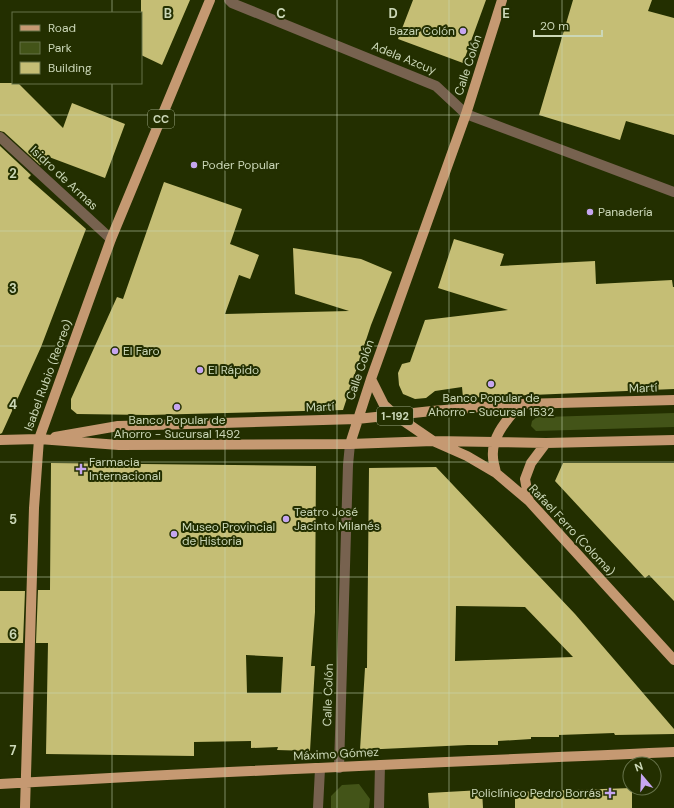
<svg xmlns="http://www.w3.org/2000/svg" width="674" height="808" viewBox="0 0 674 808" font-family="'DM Sans',sans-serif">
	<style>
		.green { fill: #435418 }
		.building { fill: #c5be75; fill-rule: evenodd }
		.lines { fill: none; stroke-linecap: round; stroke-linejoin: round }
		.minor { stroke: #77624f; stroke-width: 10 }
		.major { stroke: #c59972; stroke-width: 10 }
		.grid { fill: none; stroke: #cbd7b7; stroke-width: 1; stroke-opacity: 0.55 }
		.poi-dot { fill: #c6a6f0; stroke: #232f00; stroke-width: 1.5 }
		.labels { text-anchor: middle; stroke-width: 4; stroke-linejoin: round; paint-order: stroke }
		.shield { fill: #232f00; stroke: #99a580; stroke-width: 1 }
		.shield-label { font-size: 11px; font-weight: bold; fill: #cbd7b7 }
		.poi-label { font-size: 12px; fill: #cbd7b7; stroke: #232f00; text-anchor: start }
		.street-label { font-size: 12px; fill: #cbd7b7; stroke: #232f00 }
		.grid-label { font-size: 13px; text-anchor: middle; font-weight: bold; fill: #cbd7b7; stroke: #232f00; stroke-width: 4; stroke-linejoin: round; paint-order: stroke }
	</style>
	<rect width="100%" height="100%" fill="#232f00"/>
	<path class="green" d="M674,413V427L536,431L531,426L532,421L537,417H544Z
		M359,784L370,799L369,808H331V796L342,785Z"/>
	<path class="building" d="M141,0H190L162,65L141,55Z
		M413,0H486L463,63L398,39Z
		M573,0H652L648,11L674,18V135L626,121L620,140L539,115Z
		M0,83H18L63,128L72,103L125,124L105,178L49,157L40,165L4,132L0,131Z
		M0,146L31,175L28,178L86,229L41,347L2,433L0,434Z
		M164,182L242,209L230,244L259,255L250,279L239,275L225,314L349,311L295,294L293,248L361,259L392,272L371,325L343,410L148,415L77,414L71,409V399L117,297L123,299Z
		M454,239L504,254L500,266L595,261L596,284L672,280L673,287H674V389L463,398L462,387L435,391L426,398L415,399L403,394L399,385L398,373L402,364L410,362L425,320L508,310L438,288Z
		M51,463L316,466L315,612L311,666H315L310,751L277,750L278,747L251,748V741L194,742V756L46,754L48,643H36L38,590H50ZM246,655L283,657L281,693H247Z
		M563,463H674V601L649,575L645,578L555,481Z
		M436,467L575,614L674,729V734L615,735L614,733L559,735V737H531V739L498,741V745H468L360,750L365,668H367L369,468ZM456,606L525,607L573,657L455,661Z
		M0,591H25L23,643H0Z
		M632,788V808H515V792Z
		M482,790L483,808H429L428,793Z"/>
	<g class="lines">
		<path class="minor" d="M229,0L232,3L436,86L466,114L674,192
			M0,137L111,239
			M339,768L348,465L350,444
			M318,808L320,769
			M379,808L380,765"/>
		<path class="major" d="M371,379L384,405L395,415L433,441L467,456L496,473L529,501L674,660
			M55,437L118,426L357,419L432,411L520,404L674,400
			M0,440L39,439L119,445L350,444L433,441L546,443L674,440
			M350,444L371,379L466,114L502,0
			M496,473C495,467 493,462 493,457C491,436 508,419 520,404
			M529,501L525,479L531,463L546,443
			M0,784C225,771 449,762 674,752
			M25,808L34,508L39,439L111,239L210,0"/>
	</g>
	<path class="grid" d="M112,0V13M225,0V808M337,0V808M449,0V808M562,0V808M112,83V808M0,115H674M0,231H674M0,346H674M0,462H674M0,577H674M0,693H674"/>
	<g class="poi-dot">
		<circle cx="463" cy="31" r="4"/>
		<circle cx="194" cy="165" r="4"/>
		<circle cx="590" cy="212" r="4"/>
		<circle cx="115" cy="351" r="4"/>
		<circle cx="200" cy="370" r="4"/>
		<circle cx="491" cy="384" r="4"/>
		<circle cx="177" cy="407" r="4"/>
		<path d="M79 463h4v4h4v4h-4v4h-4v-4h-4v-4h4z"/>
		<circle cx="286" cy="519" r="4"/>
		<circle cx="174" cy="534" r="4"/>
		<path d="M608 787h4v4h4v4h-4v4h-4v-4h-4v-4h4z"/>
	</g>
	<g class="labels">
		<g class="shield">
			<rect x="148" y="110" width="26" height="18" rx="3"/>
			<rect x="377" y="407" width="36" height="18" rx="3"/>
		</g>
		<g class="shield-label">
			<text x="161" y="123">CC</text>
			<text x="395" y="420">1-192</text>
		</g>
		<g class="poi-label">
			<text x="455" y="35" text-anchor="end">Bazar Colón</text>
			<text x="202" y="169">Poder Popular</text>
			<text x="598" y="216">Panadería</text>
			<text x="123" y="355">El Faro</text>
			<text x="208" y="374">El Rápido</text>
			<text x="491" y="402" text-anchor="middle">Banco Popular de<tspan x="491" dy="14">Ahorro - Sucursal 1532</tspan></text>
			<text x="177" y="424" text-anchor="middle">Banco Popular de<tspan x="177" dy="14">Ahorro - Sucursal 1492</tspan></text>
			<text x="89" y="466">Farmacia<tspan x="89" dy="14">Internacional</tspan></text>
			<text x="294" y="516">Teatro José<tspan x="294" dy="14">Jacinto Milanés</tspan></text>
			<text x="182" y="531">Museo Provincial<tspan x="182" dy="14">de Historia</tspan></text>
			<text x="601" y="797" text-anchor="end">Policlínico Pedro Borrás</text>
		</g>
		<g class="street-label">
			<text transform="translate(404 58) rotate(22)" y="4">Adela Azcuy</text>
			<text transform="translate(468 65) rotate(-72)" y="4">Calle Colón</text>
			<text transform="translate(64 178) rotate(43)" y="4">Isidro de Armas</text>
			<text transform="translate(360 370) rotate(-71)" y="4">Calle Colón</text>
			<text transform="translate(48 375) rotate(-70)" y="4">Isabel Rubio (Recreo)</text>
			<text transform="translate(643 388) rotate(-2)" y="4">Martí</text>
			<text transform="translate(320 407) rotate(-2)" y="4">Martí</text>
			<text transform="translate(572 530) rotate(47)" y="4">Rafael Ferro (Coloma)</text>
			<text transform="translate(328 695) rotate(-88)" y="4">Calle Colón</text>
			<text transform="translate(336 754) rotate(-3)" y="4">Máximo Gómez</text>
		</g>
	</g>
	<g class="grid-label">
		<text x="168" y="18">B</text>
		<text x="281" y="18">C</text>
		<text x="393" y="18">D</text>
		<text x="506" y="18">E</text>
		<text x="13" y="178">2</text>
		<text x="13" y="293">3</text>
		<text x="13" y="409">4</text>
		<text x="13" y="524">5</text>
		<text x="13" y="639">6</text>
		<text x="13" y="755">7</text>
	</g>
	<rect x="12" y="12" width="130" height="72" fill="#232f00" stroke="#667249"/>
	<rect x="20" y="25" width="20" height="6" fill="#c59972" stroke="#667249"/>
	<text x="48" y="32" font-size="12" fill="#cbd7b7">Road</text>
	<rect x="20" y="42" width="20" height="12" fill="#435418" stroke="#667249"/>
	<text x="48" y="52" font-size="12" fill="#cbd7b7">Park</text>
	<rect x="20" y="62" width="20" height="12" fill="#c5be75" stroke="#667249"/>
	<text x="48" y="72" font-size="12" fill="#cbd7b7">Building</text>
	<g transform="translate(642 776) rotate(341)"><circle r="19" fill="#232f00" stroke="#667249"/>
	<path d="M0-3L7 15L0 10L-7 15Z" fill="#c6a6f0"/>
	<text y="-6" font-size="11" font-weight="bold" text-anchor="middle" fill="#cbd7b7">N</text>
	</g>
	<path d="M534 30v6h68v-6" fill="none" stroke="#cbd7b7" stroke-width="2"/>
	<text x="540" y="30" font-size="12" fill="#cbd7b7" stroke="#232f00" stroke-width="3" paint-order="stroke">20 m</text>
</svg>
